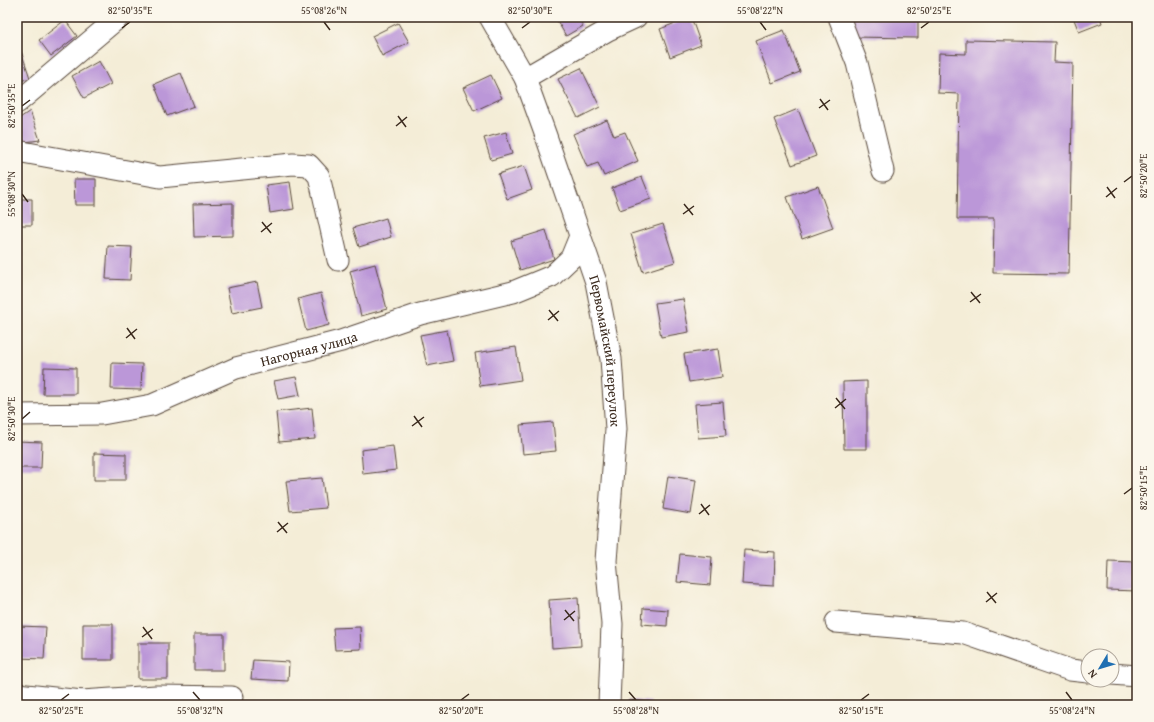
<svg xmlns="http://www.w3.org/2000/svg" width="1154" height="722" viewBox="0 0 1154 722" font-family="'Gentium Book Plus',serif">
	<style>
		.building { fill: #bb97d8 }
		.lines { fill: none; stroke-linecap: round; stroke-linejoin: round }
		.street-casing { stroke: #57473a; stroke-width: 23 }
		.street { stroke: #fff; stroke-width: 21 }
		.ticks { fill: none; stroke: #3b2a1e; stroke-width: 1.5 }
		.labels { text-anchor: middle; stroke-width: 3; stroke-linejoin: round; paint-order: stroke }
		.street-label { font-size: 14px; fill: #3b2a1e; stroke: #fbf7ec }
		.neatline { fill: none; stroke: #3b2a1e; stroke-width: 1.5 }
		.ticks-label { font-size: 10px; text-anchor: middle; fill: #3b2a1e }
	</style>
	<rect width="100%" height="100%" fill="#fbf7ec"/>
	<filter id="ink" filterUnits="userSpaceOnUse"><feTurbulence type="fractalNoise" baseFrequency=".025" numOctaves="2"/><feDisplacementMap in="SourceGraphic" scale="8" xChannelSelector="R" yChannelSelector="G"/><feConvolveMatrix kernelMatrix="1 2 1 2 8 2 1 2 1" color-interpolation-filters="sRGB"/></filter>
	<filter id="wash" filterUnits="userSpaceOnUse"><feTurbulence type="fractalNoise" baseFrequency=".012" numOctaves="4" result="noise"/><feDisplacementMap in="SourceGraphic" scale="16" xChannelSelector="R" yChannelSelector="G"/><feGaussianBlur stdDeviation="0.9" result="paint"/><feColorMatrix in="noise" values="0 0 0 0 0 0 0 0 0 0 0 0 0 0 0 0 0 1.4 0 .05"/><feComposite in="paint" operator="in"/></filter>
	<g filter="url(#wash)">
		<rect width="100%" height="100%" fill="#f4edd7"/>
		<g id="blocks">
			<path class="building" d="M555,17H578L583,26L566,36Z
				M691,17L701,45L670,57L660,29Z
				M851,17H903V19H918V38L851,37Z
				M1073,17H1100L1102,23L1079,32Z
				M65,20L77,36L51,56L39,40Z
				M398,23L409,42L382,56L372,36Z
				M784,30L800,72L772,83L756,41Z
				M17,39L30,78L17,82Z
				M966,40L1055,42L1054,62L1073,63L1069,274L993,273L994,219H957L959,94L938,93L939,53L966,54Z
				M99,61L111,84L84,98L72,76Z
				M581,68L600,107L578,118L558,79Z
				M181,73L194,106L167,116L154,84Z
				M491,75L502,98L474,111L463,88Z
				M798,109L816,156L792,165L774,119Z
				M30,111L40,140L17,143V120Z
				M607,120L614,136L625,132L638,161L604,176L598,163L587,167L573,134Z
				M506,132L512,154L491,160L484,138Z
				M524,166L532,190L507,199L498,174Z
				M642,177L651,199L620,210L612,188Z
				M74,179H96V205H75Z
				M290,182L294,209L270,213L266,185Z
				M818,186L833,228L802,239L787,197Z
				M17,199H32V225H17Z
				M233,203V236L194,237L193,204Z
				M386,218L391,237L359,247L353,228Z
				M663,224L675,262L643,272L631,234Z
				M546,230L554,259L520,270L511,241Z
				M108,246L132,247L130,280L106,279Z
				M375,264L387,309L361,316L350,271Z
				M257,282L262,307L232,313L227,288Z
				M321,293L329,325L306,331L298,299Z
				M683,299L689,332L661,337L655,303Z
				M447,330L453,361L427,366L420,335Z
				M516,347L521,380L480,386L475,353Z
				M718,349L722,377L689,382L684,354Z
				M112,363L142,364L141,390L111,389Z
				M44,367L76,368V394H43Z
				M296,377L300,395L278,399L274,381Z
				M867,381V449H844L843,382Z
				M723,402L726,436L698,438L695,404Z
				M312,408L315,439L279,442L276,412Z
				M553,422L556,451L523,454L520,425Z
				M17,441L42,442L41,468H17Z
				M393,446L396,470L363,474L361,450Z
				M94,453L126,454V480H94Z
				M668,476L696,480L691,514L663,509Z
				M322,478L326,508L290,511L286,481Z
				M744,550L775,552L774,586L742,584Z
				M680,554L712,557L710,585L677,582Z
				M1108,561L1137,562V591L1107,590Z
				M578,598L581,646L552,648L549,600Z
				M643,608L668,610L667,626L642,624Z
				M83,624H113V660H83Z
				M18,626L46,627L44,659L17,658Z
				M360,627L361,649L335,650L333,628Z
				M194,634H224V670H194Z
				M138,643H168V679H138Z
				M253,660L289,662L288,681L251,679Z
				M628,700L651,702L650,705H628Z"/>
		</g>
	</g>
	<g filter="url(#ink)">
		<use href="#blocks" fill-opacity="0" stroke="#57473a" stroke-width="1"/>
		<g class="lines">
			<g class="street-casing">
				<g id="street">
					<path id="s1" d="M490,17L525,78L546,136L596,282L611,359L616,429L606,561L612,624L609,705"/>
					<path d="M839,17L857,63L883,171"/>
					<path d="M525,78L608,30L636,17"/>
					<path d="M17,103L119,17"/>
					<path d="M17,151L160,177L293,164L309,165L319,176L338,260"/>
					<path id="s2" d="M17,415L102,414L152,405L236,368L341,341L420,314L513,292L552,276L571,258L580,236"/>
					<path d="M836,622L963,633L1070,670L1088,672"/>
					<path d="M1112,674L1137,676"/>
					<path d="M17,694L82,701V705"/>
					<path d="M82,701L156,696L232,697"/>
				</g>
			</g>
			<use href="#street" class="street"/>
		</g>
	</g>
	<path class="ticks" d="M324,22L330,30M760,22L766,30M122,28L130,22M522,28L530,22M921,28L929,22M820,99L828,110M22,106L30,100M819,108L830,100M398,116L406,127M396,126L407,117M1124,182L1132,176M1107,187L1115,198M22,194L28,202M1106,197L1117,188M684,204L693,215M683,214L694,206M262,222L271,233M261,232L272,223M971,292L980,303M970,302L981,294M549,310L558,321M548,320L559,311M127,328L135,339M126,338L137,329M836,398L845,409M835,408L846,399M414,416L422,427M22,419L30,412M412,426L424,417M1124,494L1132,488M701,504L709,515M699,514L710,505M278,522L287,533M277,532L288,523M987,592L996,603M986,602L997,593M565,610L574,621M564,620L575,611M143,627L152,639M142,637L153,629M193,692L200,700M629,692L636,700M1066,692L1072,700M61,700L69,694M461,700L469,694M861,700L869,694"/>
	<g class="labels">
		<g class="street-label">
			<text dy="5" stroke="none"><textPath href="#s2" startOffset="303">Нагорная улица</textPath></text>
			<text dy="5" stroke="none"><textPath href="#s1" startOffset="356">Первомайский переулок</textPath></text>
		</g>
	</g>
	<rect width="1154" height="722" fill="none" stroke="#fbf7ec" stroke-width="44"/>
	<g transform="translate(1100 668) rotate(232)"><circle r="19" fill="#fbf7ec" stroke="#aea59a"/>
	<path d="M0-3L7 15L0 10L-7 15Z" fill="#1f6fb2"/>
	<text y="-6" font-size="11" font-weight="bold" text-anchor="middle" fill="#3b2a1e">N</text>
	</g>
	<rect x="22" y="22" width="1110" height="678" class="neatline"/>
	<g class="ticks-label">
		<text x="130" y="14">82°50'35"E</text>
		<text x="324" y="14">55°08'26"N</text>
		<text x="530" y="14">82°50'30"E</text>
		<text x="760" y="14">55°08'22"N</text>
		<text x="929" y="14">82°50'25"E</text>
		<text transform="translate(11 106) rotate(-90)" y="4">82°50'35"E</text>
		<text transform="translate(1143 176) rotate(-90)" y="4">82°50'20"E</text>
		<text transform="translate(11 194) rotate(-90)" y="4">55°08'30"N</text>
		<text transform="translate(11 419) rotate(-90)" y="4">82°50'30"E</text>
		<text transform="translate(1143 488) rotate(-90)" y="4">82°50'15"E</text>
		<text x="61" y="714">82°50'25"E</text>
		<text x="200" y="714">55°08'32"N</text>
		<text x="461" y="714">82°50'20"E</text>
		<text x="636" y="714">55°08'28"N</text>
		<text x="861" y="714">82°50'15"E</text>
		<text x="1072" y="714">55°08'24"N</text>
	</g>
</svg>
